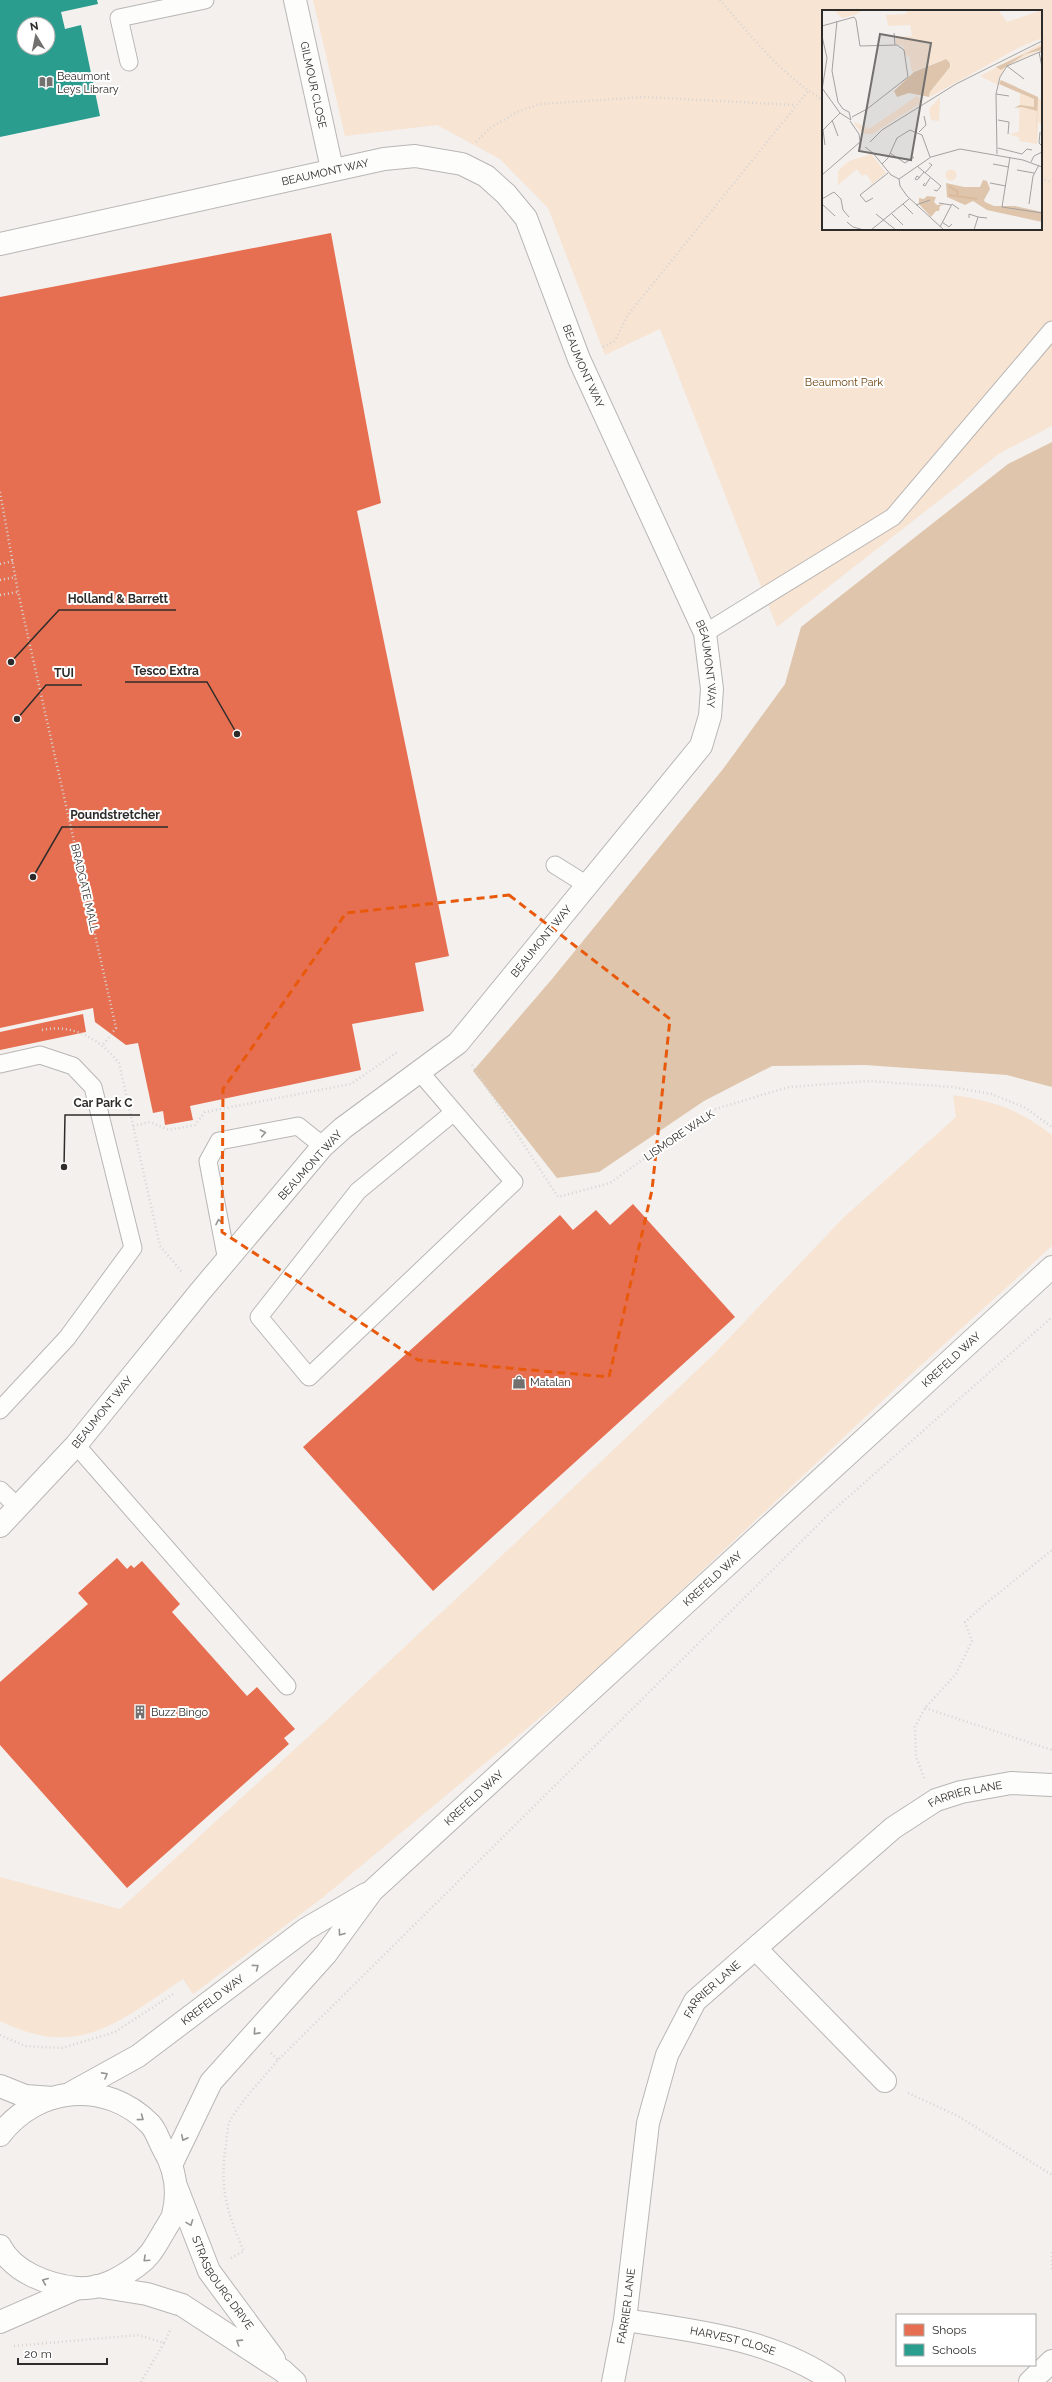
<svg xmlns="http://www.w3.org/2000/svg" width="1052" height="2382" viewBox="0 0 1052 2382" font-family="Raleway,sans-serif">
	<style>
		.green { fill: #f8e4d3; fill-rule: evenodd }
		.forest { fill: #dfc5ac }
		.shops { fill: #e76f51 }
		.schools { fill: #2a9d8f; fill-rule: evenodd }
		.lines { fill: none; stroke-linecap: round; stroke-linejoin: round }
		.service-casing { stroke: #b9b6b4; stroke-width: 19 }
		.minor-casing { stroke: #b9b6b4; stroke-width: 24 }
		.tertiary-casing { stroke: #b9b6b4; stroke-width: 24 }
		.trunk-casing { stroke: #b9b6b4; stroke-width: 24 }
		.path { stroke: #d5d5d4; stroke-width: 2.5; stroke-dasharray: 1 3; stroke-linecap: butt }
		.service { stroke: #fdfdfc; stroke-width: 17 }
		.minor { stroke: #fdfdfc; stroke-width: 22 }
		.tertiary { stroke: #fdfdfc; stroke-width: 22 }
		.trunk { stroke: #fdfdfc; stroke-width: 22 }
		.oneway { stroke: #969493 }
		.marked { fill: none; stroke: #e8590c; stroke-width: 3; stroke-dasharray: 8 5; stroke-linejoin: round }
		.labels { text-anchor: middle; stroke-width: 4; stroke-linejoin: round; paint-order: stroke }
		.poi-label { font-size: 11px; fill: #2e2c2a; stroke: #fff; text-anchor: start }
		.street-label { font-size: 11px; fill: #2e2c2a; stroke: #fff }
		.park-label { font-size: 11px; fill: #6c3f0a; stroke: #fff }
		.inset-river { fill: none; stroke: #dbba9b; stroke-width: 2 }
		.inset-road { fill: none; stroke: #a4a2a0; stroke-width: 1 }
		.view { fill: #73716f; fill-opacity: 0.15; stroke: #73716f; stroke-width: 2 }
		.inset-edge { fill: none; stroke: #2e2c2a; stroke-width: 2 }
		.leader { fill: none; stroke: #2e2c2a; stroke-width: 1.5 }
		.callout-dot { fill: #2e2c2a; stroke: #fff; stroke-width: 1.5 }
		.callout-label { font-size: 12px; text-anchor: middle; font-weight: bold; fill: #2e2c2a; stroke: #fff; stroke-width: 4; stroke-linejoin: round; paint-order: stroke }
	</style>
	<rect width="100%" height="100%" fill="#f3f0ee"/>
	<path class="green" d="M313,0H1052V426L1000,453L777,627L660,329L605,355L548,208L500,159L437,125L345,136ZM823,11H1041V229H823Z
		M953,1095C994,1101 1018,1109 1052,1135V1246L896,1388L589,1677L321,1899L193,1994L183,1979C118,2022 79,2060 0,2021V1877L120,1909L331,1716L512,1546L713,1355L843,1218L956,1117Z"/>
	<path class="forest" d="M1052,442V1087L1007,1075L865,1065L772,1066L704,1101L599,1172L557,1178L473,1071L552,979L723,769L785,684L801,627L1008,464Z"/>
	<path class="shops" d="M331,233L381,503L357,511L449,956L415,963L424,1011L352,1024L361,1070L190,1106L193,1120L165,1125L163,1111L153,1113L138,1043L126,1045L95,1022L93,1008L0,1028V297Z
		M83,1014L86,1032L0,1050V1032Z
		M633,1204L735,1317L433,1591L303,1447L560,1215L573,1230L596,1210L610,1225Z
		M117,1558L127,1569L131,1565L134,1568L142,1561L180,1604L172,1612L247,1696L257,1687L295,1729L284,1738L289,1744L127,1888L0,1745V1682L88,1604L78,1593Z"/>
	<path class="schools" d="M0,0H97L98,4L61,12L65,29L81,25L100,116L0,137ZM24,24H48V48H24Z"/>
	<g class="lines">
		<g class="service-casing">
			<path id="service" d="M129,62L119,18L205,0
				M705,633L893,517L1052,330
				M555,865L587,885
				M0,1064L40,1055L73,1066L93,1087L133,1248L67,1338L0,1410
				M419,1071L514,1182L309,1377L259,1317L358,1191L454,1112
				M227,1261L208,1161L219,1141L298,1126L323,1146
				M76,1445L287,1686
				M0,1490L17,1506"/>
		</g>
		<g class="minor-casing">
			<g id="minor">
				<path id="s1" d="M295,0L332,169"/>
				<path id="s2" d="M0,244L384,159L415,156L462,164L486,176L506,194L526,218L579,359L705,633L712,689L710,716L701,746L458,1043L343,1128L323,1146L199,1293L76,1445L0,1526"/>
				<path d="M756,1949L885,2081"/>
				<path id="s3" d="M176,2186L209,2271L274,2359"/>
				<path d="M97,2286L147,2294L182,2305L283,2371L295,2382"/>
				<path id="s4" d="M625,2320C697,2331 773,2339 834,2382"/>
				<path id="s5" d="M613,2382L625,2320L648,2123L667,2055L695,2001L893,1828L936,1800L961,1792L1011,1783L1052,1785"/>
				<path d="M1030,2382L1052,2361"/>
			</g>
		</g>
		<g class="tertiary-casing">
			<path id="tertiary" d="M0,2086L25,2096L53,2098"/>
		</g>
		<g class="trunk-casing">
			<g id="trunk">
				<path id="s6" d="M71,2093L138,2056L306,1929L366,1894"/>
				<path d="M0,2135C37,2086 106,2079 150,2124C156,2130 159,2141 163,2148C175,2168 179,2192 173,2215C171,2221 166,2227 163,2233C155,2246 150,2257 137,2266C119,2279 100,2290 76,2288C49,2285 14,2273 0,2246"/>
				<path id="s7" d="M172,2163L211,2082L326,1954L372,1891L1052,1267"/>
				<path d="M0,2322L78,2288"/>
			</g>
		</g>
		<path class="path" d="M720,0C751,36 782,76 823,100
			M476,142L490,128L517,112L540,104L645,97L795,105
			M1041,179L1052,182
			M603,347L615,341L627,316L808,91
			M0,492L18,592L116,1028L103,1045
			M0,564L13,561
			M0,580L16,577
			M0,595L18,592
			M42,1030C73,1023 101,1040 119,1063L160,1246L182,1272
			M472,1065L558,1197L610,1183L712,1110L789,1087L869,1081L952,1087L991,1094L1024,1107L1052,1127
			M133,1126L150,1122L169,1130L195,1125L205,1112L351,1084L399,1051
			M925,1708L1052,1750
			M924,1778L916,1756L915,1727L925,1708L956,1674L972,1641L965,1622L984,1605L1052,1550
			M0,2035L25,2046L62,2048L115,2032L173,1994L174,1995
			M271,2053L278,2060
			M908,2093L958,2116L1052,2175
			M1052,2252V2270
			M231,2258L244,2251C227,2214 219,2186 226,2145C227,2138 227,2129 229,2123C237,2105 265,2076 278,2060L829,1514L1052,1317
			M14,2346L139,2335L164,2343L171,2328
			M141,2382L164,2343"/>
		<use href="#service" class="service"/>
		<use href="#minor" class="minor"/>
		<use href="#tertiary" class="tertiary"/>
		<use href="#trunk" class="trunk"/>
	</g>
	<defs><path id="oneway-chevron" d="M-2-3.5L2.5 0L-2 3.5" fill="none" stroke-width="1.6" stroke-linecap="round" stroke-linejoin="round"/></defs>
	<g class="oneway">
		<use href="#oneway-chevron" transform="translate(263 1133) rotate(-11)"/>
		<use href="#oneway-chevron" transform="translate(219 1222) rotate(-101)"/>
		<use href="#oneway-chevron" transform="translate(341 1933) rotate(126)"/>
		<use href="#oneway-chevron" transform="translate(256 1967) rotate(-37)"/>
		<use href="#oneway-chevron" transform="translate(256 2032) rotate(132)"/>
		<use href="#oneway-chevron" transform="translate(105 2075) rotate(-29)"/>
		<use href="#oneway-chevron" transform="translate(141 2118) rotate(37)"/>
		<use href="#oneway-chevron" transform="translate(184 2138) rotate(116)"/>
		<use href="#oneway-chevron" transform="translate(190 2223) rotate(69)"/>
		<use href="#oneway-chevron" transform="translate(146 2259) rotate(137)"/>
		<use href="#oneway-chevron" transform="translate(45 2281) rotate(-157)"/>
		<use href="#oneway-chevron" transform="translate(239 2342) rotate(-147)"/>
	</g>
	<path class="marked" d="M509,895L670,1019L652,1190L609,1377L418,1360L222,1232L223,1089L346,913Z"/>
	<defs>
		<g id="library-bare" transform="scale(1.08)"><path d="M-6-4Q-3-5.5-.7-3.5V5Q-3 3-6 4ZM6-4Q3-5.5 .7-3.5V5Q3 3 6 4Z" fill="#73716f" stroke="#fff" stroke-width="2.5" paint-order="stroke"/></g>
		<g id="shop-bare" transform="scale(1.08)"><path d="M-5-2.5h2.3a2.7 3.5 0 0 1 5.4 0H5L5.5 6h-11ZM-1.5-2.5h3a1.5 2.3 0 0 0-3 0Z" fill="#73716f" stroke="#fff" stroke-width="2.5" paint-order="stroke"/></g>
		<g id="building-bare" transform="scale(1.08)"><path d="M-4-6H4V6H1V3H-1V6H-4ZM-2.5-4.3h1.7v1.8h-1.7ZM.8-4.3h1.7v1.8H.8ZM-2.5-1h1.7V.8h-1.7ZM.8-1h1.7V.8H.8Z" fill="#73716f" stroke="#fff" stroke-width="2.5" paint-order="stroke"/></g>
	</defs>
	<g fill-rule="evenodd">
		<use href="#library-bare" x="46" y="82"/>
		<use href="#shop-bare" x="519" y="1382"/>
		<use href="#building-bare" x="140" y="1712"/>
	</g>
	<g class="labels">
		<g class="poi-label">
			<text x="57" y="80">Beaumont<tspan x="57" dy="13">Leys Library</tspan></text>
			<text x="530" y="1386">Matalan</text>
			<text x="151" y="1716">Buzz Bingo</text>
		</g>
		<g class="street-label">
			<text dy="4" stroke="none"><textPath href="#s1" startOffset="87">GILMOUR CLOSE</textPath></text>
			<text dy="4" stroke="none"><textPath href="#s2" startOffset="333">BEAUMONT WAY</textPath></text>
			<text dy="4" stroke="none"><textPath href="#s2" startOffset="716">BEAUMONT WAY</textPath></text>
			<text dy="4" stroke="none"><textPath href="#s2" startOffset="1040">BEAUMONT WAY</textPath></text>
			<text transform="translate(85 888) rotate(77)" y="4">BRADGATE MALL</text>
			<text transform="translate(541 941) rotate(-51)" y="4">BEAUMONT WAY</text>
			<text transform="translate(679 1135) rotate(-34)" y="4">LISMORE WALK</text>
			<text transform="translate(310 1165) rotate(-48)" y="4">BEAUMONT WAY</text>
			<text dy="4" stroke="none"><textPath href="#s7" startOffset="1126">KREFELD WAY</textPath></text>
			<text transform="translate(102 1412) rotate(-51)" y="4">BEAUMONT WAY</text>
			<text dy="4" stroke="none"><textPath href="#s7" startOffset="802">KREFELD WAY</textPath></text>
			<text dy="4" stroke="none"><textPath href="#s5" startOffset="737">FARRIER LANE</textPath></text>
			<text dy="4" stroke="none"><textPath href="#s7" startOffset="478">KREFELD WAY</textPath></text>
			<text dy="4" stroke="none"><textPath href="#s5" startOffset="413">FARRIER LANE</textPath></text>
			<text dy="4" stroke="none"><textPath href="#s6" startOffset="170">KREFELD WAY</textPath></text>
			<text dy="4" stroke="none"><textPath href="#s3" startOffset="108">STRASBOURG DRIVE</textPath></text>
			<text dy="4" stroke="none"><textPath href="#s5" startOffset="77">FARRIER LANE</textPath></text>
			<text dy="4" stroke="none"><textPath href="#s4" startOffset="110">HARVEST CLOSE</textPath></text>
		</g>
		<g class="park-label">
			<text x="844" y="386">Beaumont Park</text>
		</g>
	</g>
	<g transform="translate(822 10)">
		<rect width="220" height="220" fill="#f3f0ee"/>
		<path d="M12,0H40L35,4L20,8ZM85,0H176L185,12L220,0V28L198,37L108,87V82L128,57L129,53L123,49L90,62L87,46L84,47L81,36L74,34L73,27L90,26L88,15L66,16L64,5L84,4ZM220,33V36L179,55V60L187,52L203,44L215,42L185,55L177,67L176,75L158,66ZM198,80L220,90V113H216L215,134L197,131L198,128L187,124L197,122ZM95,86L101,92L50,124H42L33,115L32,112L47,119ZM118,87L117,111L109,110L107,99ZM49,144L64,163L48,176L50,172L44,164L40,166L35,159L16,175V161L27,151ZM123.5 165a5.5 5.5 0 1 1 11 0a5.5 5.5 0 1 1-11 0Z" fill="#f8e4d3"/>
		<path d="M220,36V40L203,44L179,60L174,57ZM124,49L128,53V57L108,82L107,87L87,83L75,87L72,81L92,62ZM179,70L216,87L214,133L215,101L200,97L192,98L198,95L212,97V89L177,74ZM161,170L165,171L168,179L162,190L163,192L172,196H193L220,202V212L165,200L151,191L143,195L125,187L124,173L142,177H158ZM105,186L114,187L112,192L115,195L123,194L118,196L117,201H114L109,207L97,194V188L102,189Z" fill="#dfc5ac"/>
		<path class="inset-river" d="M127,176L136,182L135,185M127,185L155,189"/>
		<path class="inset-road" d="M15,11L10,61L16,92L21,99L27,102L29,110M0,16L32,7L34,10L38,36L75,35L82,40L86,67L45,99L30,107M72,23L73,35M0,26L5,48L0,80M217,42L220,57M185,56L202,69M0,78L18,103L29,110M174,84L187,86M10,110L16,126M176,110L187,112L186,124M28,111L37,124L38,131M97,122L104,115L102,106M218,122L217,133L220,136M48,132L60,120L134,74L220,31M3,135L1,120L18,103M43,137L51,143L69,165L77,169L109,147L138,139L201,150L220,157M176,138L200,144L205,139L210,140M68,143L83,153L92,147M175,144L174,84L178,67L185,56L220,41M188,147L180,197L220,203M209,152L212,146L220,142M60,154L66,148L75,128L88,120L100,125L108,147M171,154L187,157M95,156L119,176L115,181L112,180M195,160L212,163M103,163L110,155L107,153M0,165L38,132M98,168L95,166L93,169L95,170L102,162M77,169L78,176L85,186L122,220M103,173L101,175L103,176L108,168M168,173L184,176M51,188L44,192L38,185L66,163M0,189L12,182L19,189L21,200L27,207M117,193L129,195M0,194L13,206M81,194L91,204M207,194L211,166L217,155M94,195L108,190M54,204L74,220M70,204L81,215M147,208V204L156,207M25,212L31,217L42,220M120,212L127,217L130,214M118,217L130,194L137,199M49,220L87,189M152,220L156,207L165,208"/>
		<path class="view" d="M58,24L109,33L89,150L37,141Z"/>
		<rect width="220" height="220" class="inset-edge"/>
	</g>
	<path class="leader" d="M11 662L59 610H176M237 734L207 682H125M17 719L46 685H82M33 877L62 827H168M64 1167L65 1115H140"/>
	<g class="callout-dot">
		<circle cx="11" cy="662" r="4"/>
		<circle cx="237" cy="734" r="4"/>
		<circle cx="17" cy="719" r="4"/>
		<circle cx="33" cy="877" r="4"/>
		<circle cx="64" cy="1167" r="4"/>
	</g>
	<g class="callout-label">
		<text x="118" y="603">Holland &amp; Barrett</text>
		<text x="166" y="675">Tesco Extra</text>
		<text x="64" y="677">TUI</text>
		<text x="115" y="819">Poundstretcher</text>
		<text x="103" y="1107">Car Park C</text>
	</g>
	<rect x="896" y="2314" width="140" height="52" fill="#ffffff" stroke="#ababaa"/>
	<rect x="904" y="2324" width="20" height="12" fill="#e76f51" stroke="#ababaa"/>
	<text x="932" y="2334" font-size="12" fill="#2e2c2a">Shops</text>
	<rect x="904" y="2344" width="20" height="12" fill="#2a9d8f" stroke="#ababaa"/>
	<text x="932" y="2354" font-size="12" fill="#2e2c2a">Schools</text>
	<g transform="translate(36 36) rotate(350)"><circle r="19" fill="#ffffff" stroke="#ababaa"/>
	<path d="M0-3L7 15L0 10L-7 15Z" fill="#73716f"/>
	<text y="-6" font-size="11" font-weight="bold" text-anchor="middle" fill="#2e2c2a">N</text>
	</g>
	<path d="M18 2358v6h89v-6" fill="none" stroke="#2e2c2a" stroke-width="2"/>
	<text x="24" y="2358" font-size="12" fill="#2e2c2a" stroke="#ffffff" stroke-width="3" paint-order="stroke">20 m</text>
</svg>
